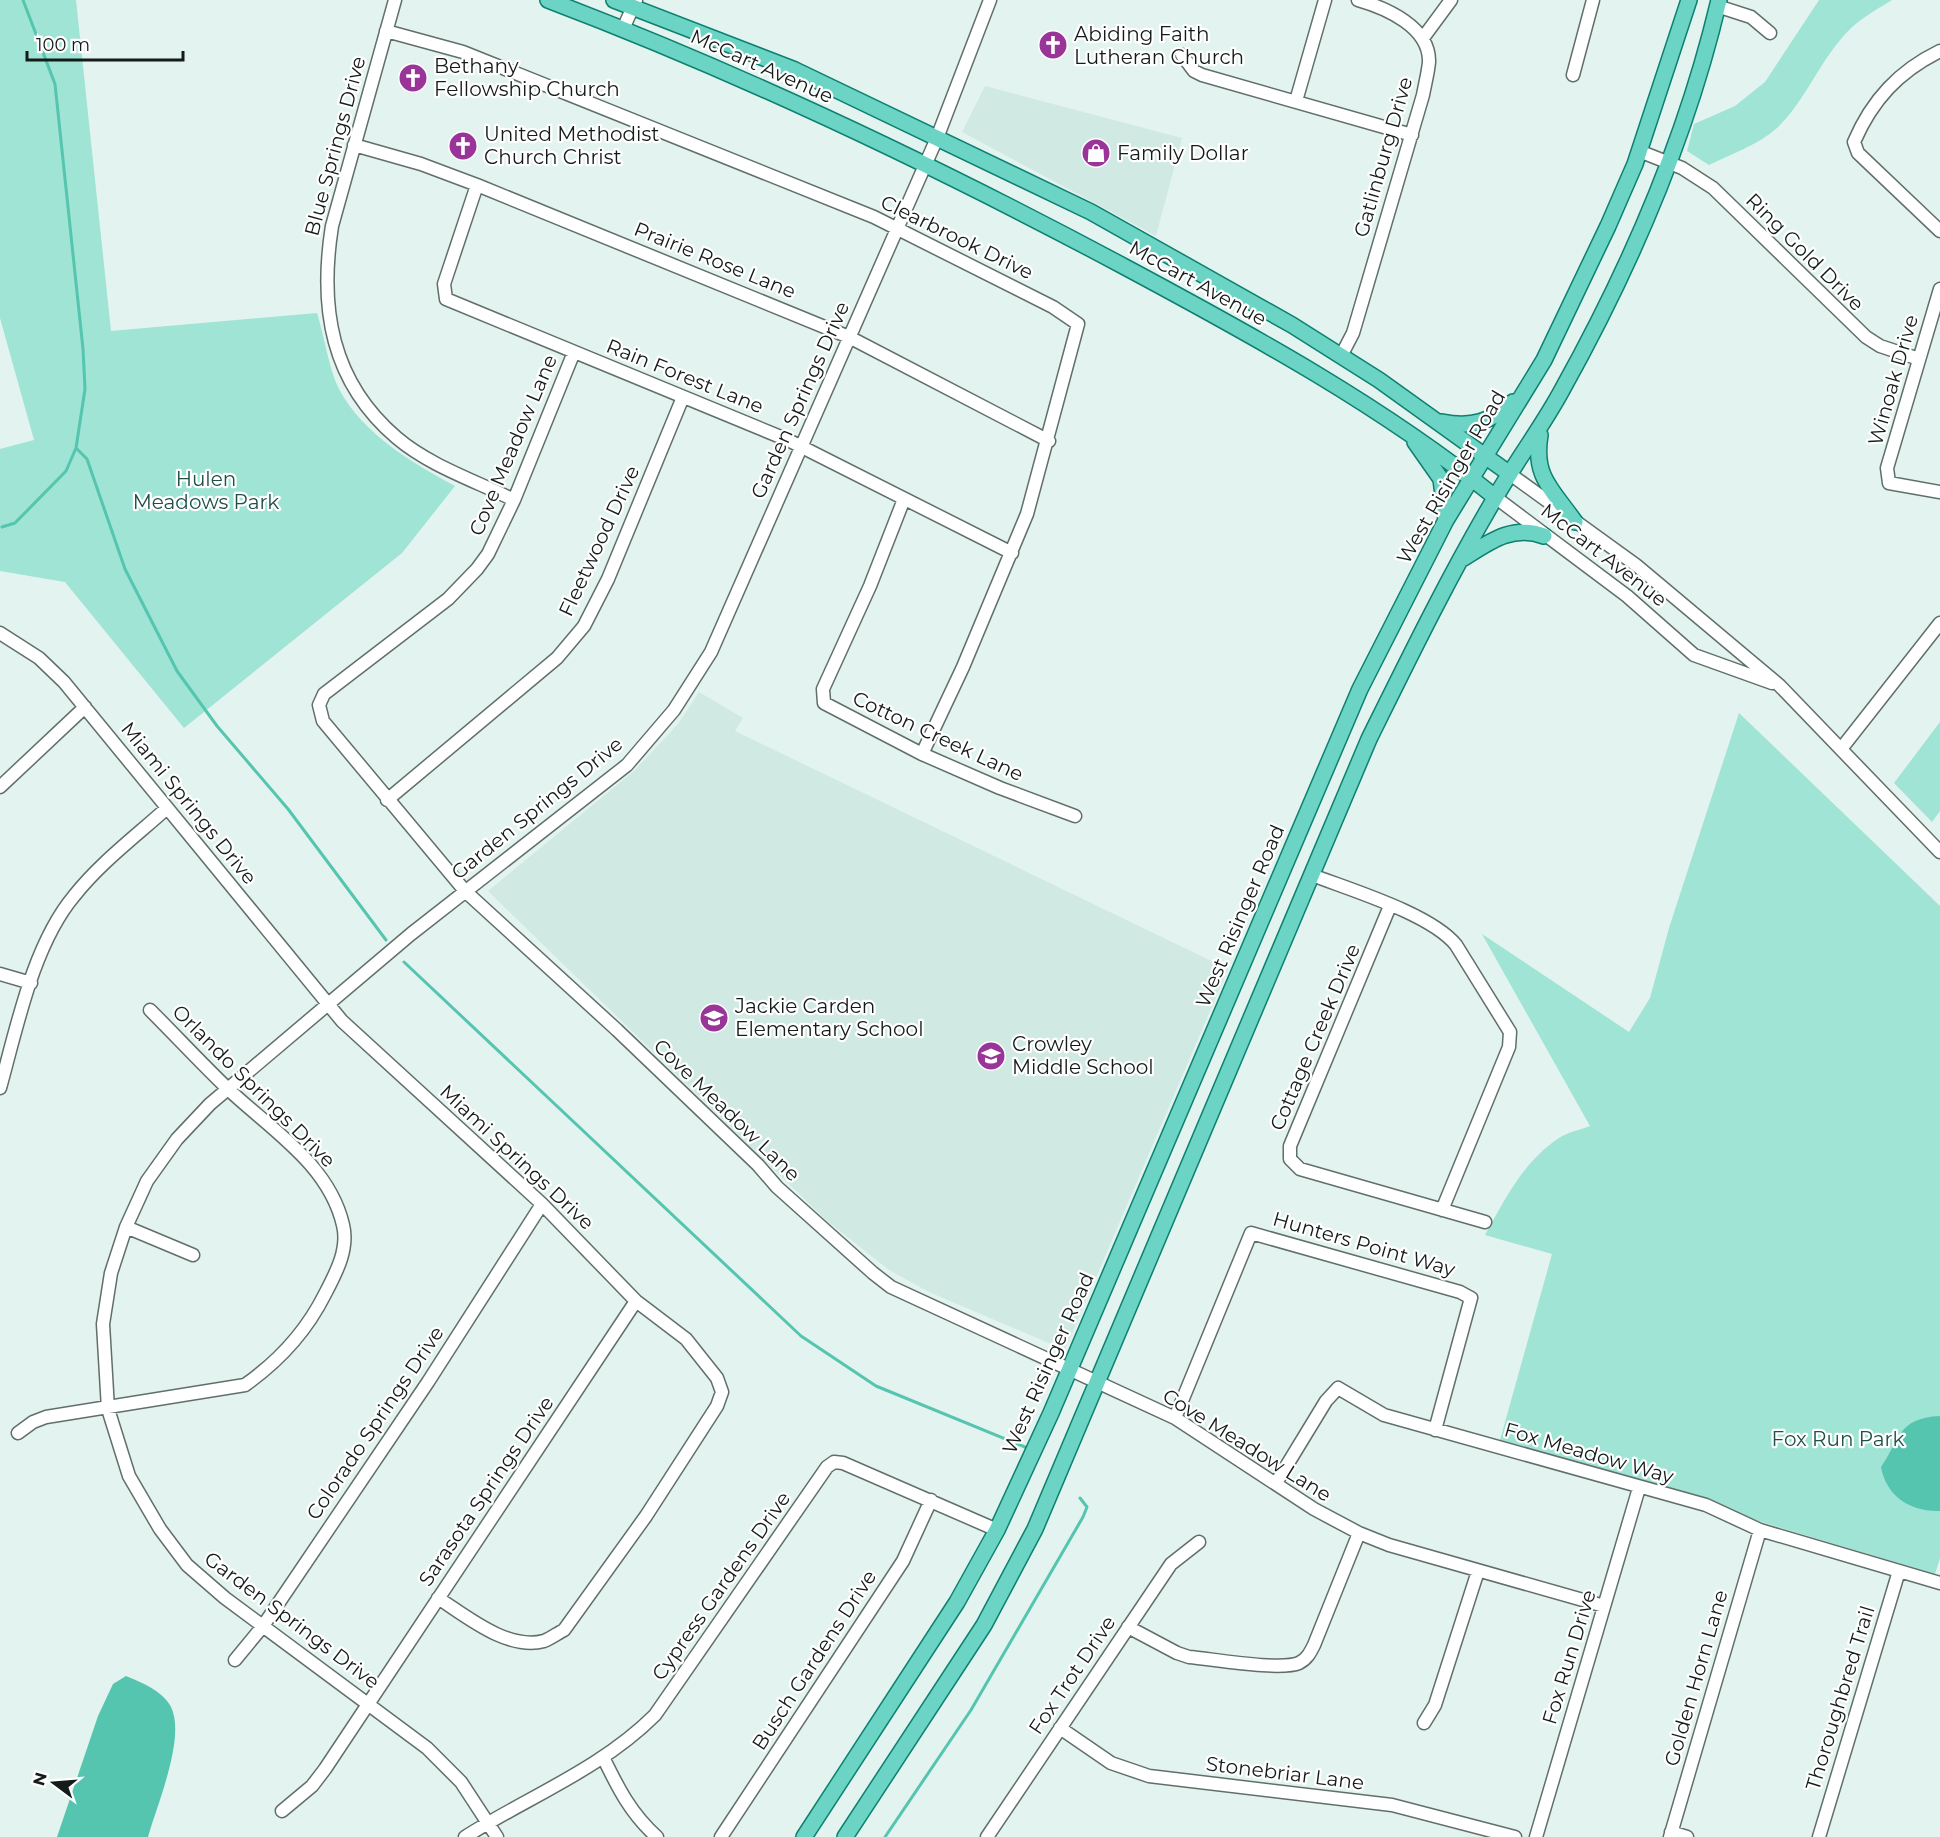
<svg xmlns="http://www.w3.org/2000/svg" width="1940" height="1837" viewBox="0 0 1940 1837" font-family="Montserrat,sans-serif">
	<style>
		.built { fill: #d1e9e3 }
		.green { fill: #9fe4d4 }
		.water { fill: #55c5af }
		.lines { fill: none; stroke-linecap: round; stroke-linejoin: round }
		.stream { stroke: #55c5af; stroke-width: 3 }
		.minor-casing { stroke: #616f6b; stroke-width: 15 }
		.major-casing { stroke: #0d806f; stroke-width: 18 }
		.minor { stroke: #fff; stroke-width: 12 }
		.major { stroke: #6bd4c4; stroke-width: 15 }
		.labels { text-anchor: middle; stroke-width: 4.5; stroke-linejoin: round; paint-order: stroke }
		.poi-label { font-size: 20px; fill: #151b19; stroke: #fff; text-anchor: start }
		.street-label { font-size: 20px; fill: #151b19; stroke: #fff }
		.park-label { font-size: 20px; fill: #1f4f46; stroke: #fff }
	</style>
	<rect width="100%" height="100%" fill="#e3f3ef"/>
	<path class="built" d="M985,86L1182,138L1156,236L962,132Z
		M699,692L743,718L735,731L1228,969L1065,1350L929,1292L889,1270L860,1247L827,1221L488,891L634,771L678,724Z"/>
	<path class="green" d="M0,0H76L111,331L317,313C324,335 329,369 339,389C363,434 412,463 455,486L402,553L184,728L65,582L0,571V449L34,440L0,318Z
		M1819,0H1892C1874,11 1854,22 1841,39C1817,67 1804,102 1777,128C1758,145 1731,154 1709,165L1687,151L1694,124L1735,106L1765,82Z
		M1739,713L1940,906V1558L1935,1574L1755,1520L1700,1496L1500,1440L1552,1254L1485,1235C1506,1198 1523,1162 1559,1138C1568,1132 1580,1130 1590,1126L1482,934L1629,1032L1650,998L1669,928Z
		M1940,722V811L1932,822L1894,783Z"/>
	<path class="water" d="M1940,1416V1511C1909,1512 1886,1495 1881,1467C1900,1440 1897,1418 1940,1416Z
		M126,1676C141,1682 163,1691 171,1707C186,1737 157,1805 148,1837H57L98,1716L113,1684Z"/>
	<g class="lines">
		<path class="stream" d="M23,0L55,84L83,349L85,389L76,448L87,459L125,569L177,671L217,726L288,809L386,940
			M2,527L15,523L66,471L76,448
			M404,962L801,1336L876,1386L1025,1447
			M885,1837L971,1710L1083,1517L1087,1507L1080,1498"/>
		<g class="minor-casing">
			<path id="minor" d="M395,0L332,226C319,308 331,382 397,438C430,466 476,481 514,500
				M1717,6L1751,17L1770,33
				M623,29L636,0
				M386,31L463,52L874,217L1053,307L1078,324L1027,514L963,667L922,754
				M1423,38L1451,0
				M1940,51C1899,71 1872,100 1854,142L1858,153L1940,231
				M1182,55L1194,71L1202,75L1412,135
				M1573,75L1593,0
				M1296,101L1325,0
				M354,145L421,164L477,185L849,337L1049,441
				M1639,151L1682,168L1713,188L1866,337L1880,346L1919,359
				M477,185L444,284L446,299L788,440L1012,553
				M1940,289L1887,468L1889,483L1940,492
				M574,352L514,500L488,554L477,569L448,599L324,694L319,705L323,721L465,891L617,1030L758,1165L777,1187L873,1273L891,1287L1175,1418L1314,1509L1359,1533L1389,1545L1604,1606
				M1341,356L1353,333L1423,95C1425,84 1428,73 1429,62C1430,27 1386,8 1358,0
				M1510,474L1636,565L1779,685L1940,852
				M1495,497L1627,596L1694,655L1772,683
				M904,499L870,586L823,689L824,703L922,754L1000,788L1075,816
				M0,633L39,658L64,682L342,1021L542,1204L636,1301L686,1339L717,1378L722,1392L717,1406L646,1516L564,1630C558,1633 550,1639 544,1641C508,1651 466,1616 438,1598
				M1841,749L1940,623
				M0,787L85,707
				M387,800L557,658L584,626L608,579L683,397
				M1312,875C1351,890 1431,914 1456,945L1510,1032L1509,1047L1442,1210
				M1390,906L1290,1146V1159L1300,1169L1485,1222
				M0,974L31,983
				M0,1088C17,1027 33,945 74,896C100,863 136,836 167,808
				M126,1227L193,1255
				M1175,1418L1251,1233L1460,1292L1471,1298L1435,1430
				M18,1433L33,1422L46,1417L245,1385C279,1361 306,1332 325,1294C336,1273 349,1249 343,1225C329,1164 270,1129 227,1088C201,1063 176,1036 150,1010
				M1276,1483L1326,1401L1338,1388L1384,1415L1706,1505L1760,1530L1940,1583
				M1128,1627L1177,1653L1189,1657C1213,1659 1280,1671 1299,1663C1307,1659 1310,1653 1314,1645L1359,1533
				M235,1660L263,1626L428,1382L542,1204
				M1424,1723L1435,1705L1478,1571
				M1060,1728L1111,1763L1149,1776L1392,1805L1515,1837
				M603,1757C618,1788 631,1814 657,1837
				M282,1811L312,1786L325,1769L636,1301
				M1671,1832L1687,1837
				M465,1837C528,1797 601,1769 655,1715L827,1467L834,1462L843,1463L997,1530
				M497,1837L461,1782L427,1748L225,1598L187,1565L160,1529L129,1476L108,1409L103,1324L111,1273L126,1227L147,1181L177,1139L210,1104L411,934L627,765L674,710L711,652L937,138L990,0
				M721,1837L903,1561L931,1500
				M987,1837L1171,1564L1199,1542
				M1536,1837L1639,1488
				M1670,1837L1760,1530
				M1819,1837L1899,1571"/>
		</g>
		<g class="major-casing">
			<path id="major" d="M548,0C746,75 938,167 1125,267C1252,335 1382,406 1495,497
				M614,0L795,70L1091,212L1292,325L1379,380L1510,474
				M1442,422C1471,428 1491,422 1513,402
				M1540,435C1533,477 1552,489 1575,522
				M1415,442L1441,479L1446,520
				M1464,558C1489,542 1513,524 1544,536
				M804,1837L957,1602L997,1530L1051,1413L1360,689L1446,520L1544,360L1608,226L1635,164L1689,0
				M845,1837L984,1625L1035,1529L1369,739C1409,658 1449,576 1495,498C1516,461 1542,427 1562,390C1630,268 1687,136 1719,0"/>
		</g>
		<use href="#minor" class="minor"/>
		<use href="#major" class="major"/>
	</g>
	<defs>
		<g id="church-disc" transform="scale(1.5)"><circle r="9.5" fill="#993499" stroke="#fff"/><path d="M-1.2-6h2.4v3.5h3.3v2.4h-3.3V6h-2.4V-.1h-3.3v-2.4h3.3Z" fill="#fff"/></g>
		<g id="shop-disc" transform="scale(1.5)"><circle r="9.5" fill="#993499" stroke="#fff"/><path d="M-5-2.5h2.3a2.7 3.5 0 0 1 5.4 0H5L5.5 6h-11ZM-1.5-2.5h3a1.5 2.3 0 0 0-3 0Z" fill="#fff"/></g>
		<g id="school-disc" transform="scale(1.5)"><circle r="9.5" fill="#993499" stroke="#fff"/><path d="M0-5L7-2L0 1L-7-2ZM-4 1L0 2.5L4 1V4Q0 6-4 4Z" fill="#fff"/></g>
	</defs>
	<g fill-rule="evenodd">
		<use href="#church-disc" x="1053" y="45"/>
		<use href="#church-disc" x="413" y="78"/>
		<use href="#church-disc" x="463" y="146"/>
		<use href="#shop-disc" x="1096" y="153"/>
		<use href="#school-disc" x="714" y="1018"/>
		<use href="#school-disc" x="991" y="1056"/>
	</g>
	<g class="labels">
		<g class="poi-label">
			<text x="1074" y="41">Abiding Faith<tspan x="1074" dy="23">Lutheran Church</tspan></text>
			<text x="434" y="73">Bethany<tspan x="434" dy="23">Fellowship Church</tspan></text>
			<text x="484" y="141">United Methodist<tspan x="484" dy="23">Church Christ</tspan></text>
			<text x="1117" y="160">Family Dollar</text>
			<text x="735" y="1013">Jackie Carden<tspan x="735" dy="23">Elementary School</tspan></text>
			<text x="1012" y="1051">Crowley<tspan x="1012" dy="23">Middle School</tspan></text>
		</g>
		<g class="street-label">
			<text transform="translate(762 66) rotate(24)" y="7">McCart Avenue</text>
			<text transform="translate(335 146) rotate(-75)" y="7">Blue Springs Drive</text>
			<text transform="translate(1383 157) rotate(-74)" y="7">Gatlinburg Drive</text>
			<text transform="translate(957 237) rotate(26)" y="7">Clearbrook Drive</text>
			<text transform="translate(1805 252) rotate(45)" y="7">Ring Gold Drive</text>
			<text transform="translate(715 260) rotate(22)" y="7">Prairie Rose Lane</text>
			<text transform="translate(1198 283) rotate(29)" y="7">McCart Avenue</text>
			<text transform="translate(685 376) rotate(22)" y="7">Rain Forest Lane</text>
			<text transform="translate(1893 380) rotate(-74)" y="7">Winoak Drive</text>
			<text transform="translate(800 400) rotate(-66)" y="7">Garden Springs Drive</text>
			<text transform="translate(513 445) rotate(-67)" y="7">Cove Meadow Lane</text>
			<text transform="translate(1451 477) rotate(-60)" y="7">West Risinger Road</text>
			<text transform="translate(599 541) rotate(-65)" y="7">Fleetwood Drive</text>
			<text transform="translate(1604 555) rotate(38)" y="7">McCart Avenue</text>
			<text transform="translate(938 736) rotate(25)" y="7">Cotton Creek Lane</text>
			<text transform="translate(189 803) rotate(51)" y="7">Miami Springs Drive</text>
			<text transform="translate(537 808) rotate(-39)" y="7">Garden Springs Drive</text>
			<text transform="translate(1240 916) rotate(-67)" y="7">West Risinger Road</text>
			<text transform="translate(1315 1037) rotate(-67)" y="7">Cottage Creek Drive</text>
			<text transform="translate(254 1086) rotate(45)" y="7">Orlando Springs Drive</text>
			<text transform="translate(727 1110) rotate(44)" y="7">Cove Meadow Lane</text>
			<text transform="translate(517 1157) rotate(43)" y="7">Miami Springs Drive</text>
			<text transform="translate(1364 1244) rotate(16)" y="7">Hunters Point Way</text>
			<text transform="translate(1048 1363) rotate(-66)" y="7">West Risinger Road</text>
			<text transform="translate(375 1423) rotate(-56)" y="7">Colorado Springs Drive</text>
			<text transform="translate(1247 1445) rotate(32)" y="7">Cove Meadow Lane</text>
			<text transform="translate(1589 1453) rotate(16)" y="7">Fox Meadow Way</text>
			<text transform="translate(486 1491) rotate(-56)" y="7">Sarasota Springs Drive</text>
			<text transform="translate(721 1586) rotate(-55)" y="7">Cypress Gardens Drive</text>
			<text transform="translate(292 1620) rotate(37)" y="7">Garden Springs Drive</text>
			<text transform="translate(1569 1657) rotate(-73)" y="7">Fox Run Drive</text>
			<text transform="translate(814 1660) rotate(-57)" y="7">Busch Gardens Drive</text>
			<text transform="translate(1072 1675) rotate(-56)" y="7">Fox Trot Drive</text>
			<text transform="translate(1696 1678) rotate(-74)" y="7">Golden Horn Lane</text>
			<text transform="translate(1840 1698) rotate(-73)" y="7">Thoroughbred Trail</text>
			<text transform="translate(1285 1773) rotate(7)" y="7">Stonebriar Lane</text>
		</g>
		<g class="park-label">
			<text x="206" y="486">Hulen<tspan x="206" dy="23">Meadows Park</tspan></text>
			<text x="1838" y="1446">Fox Run Park</text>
		</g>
	</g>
	<g transform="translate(54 1783) rotate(286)" stroke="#ffffff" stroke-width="4.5" paint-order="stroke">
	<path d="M0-4.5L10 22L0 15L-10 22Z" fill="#151b19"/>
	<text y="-9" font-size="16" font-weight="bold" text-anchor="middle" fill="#151b19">N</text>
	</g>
	<path d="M27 51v9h156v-9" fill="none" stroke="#151b19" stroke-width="3"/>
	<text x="36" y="51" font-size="18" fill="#151b19" stroke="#ffffff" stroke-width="4.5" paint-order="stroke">100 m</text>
</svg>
